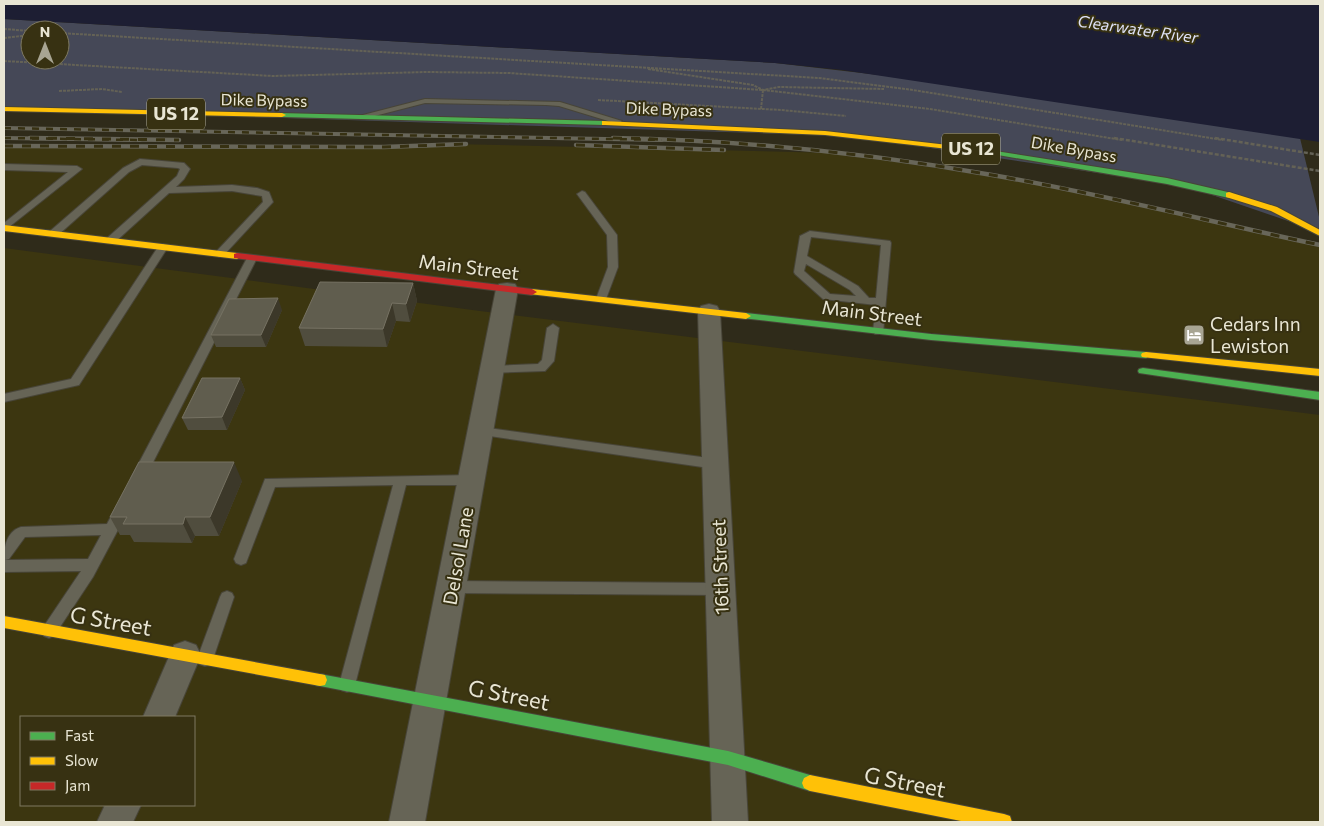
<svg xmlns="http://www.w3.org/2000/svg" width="1324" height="826" viewBox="0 0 1324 826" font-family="Commissioner,sans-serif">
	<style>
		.built { fill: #3c3610; fill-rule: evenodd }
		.green { fill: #454857; fill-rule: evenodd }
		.water { fill: #1d1e33 }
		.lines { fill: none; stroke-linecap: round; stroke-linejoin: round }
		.lane-casing { stroke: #484538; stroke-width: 2 }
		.street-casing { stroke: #484538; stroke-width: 2 }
		.fast-casing { stroke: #484538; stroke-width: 2 }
		.slow-casing { stroke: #484538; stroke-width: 2 }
		.jam-casing { stroke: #484538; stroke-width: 2 }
		.path-far1 { stroke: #646256; stroke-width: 2; stroke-dasharray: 3 1; stroke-linecap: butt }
		.path { stroke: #646256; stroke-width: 2.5; stroke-dasharray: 4 2; stroke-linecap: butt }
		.lane { fill: #666456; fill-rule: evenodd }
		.street { fill: #666456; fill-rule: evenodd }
		.fast { fill: #4caf50; fill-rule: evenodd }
		.slow { fill: #ffc107; fill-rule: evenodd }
		.jam { fill: #c62828; fill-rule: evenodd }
		.rail-far1-casing { stroke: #686659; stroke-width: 4 }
		.rail-casing { stroke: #686659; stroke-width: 4.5 }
		.rail-far1 { stroke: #373112; stroke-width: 2.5; stroke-dasharray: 7; stroke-linecap: butt }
		.rail { stroke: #373112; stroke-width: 3; stroke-dasharray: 9; stroke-linecap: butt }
		.wall { fill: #504d3e }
		.shaded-wall { fill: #3c3829 }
		.building { fill: #605d4e; stroke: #767263 }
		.labels { text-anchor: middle; stroke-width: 4; stroke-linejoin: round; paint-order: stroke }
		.far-water-label { font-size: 16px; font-style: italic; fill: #dee1f7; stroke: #373112 }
		.far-street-label { font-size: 16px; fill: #e9e6d4; stroke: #373112 }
		.shield { fill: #373112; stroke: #b4b09a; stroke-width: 1 }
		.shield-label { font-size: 18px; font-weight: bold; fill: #e9e6d4 }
		.street-label { font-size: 19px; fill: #e9e6d4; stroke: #373112 }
		.poi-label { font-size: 19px; fill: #e9e6d4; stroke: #373112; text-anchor: start }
		.near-street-label { font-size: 22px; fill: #e9e6d4; stroke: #373112 }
	</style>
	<rect width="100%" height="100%" fill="#2f2b1a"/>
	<path class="built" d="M452,144L837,153L1036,183L1320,245V373L507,289L4,228V146L317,147Z
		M4,248L480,311L1320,415V822H4ZM21,717H194V805H21Z"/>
	<path class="green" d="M4,19L775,63L914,79L1300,138L1320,221V230L1317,231L1186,186L850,136L4,109ZM30,30H60V60H30Z"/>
	<path class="water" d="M4,4H1320V142L842,70L775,63L4,19Z"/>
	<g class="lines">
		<g class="lane-casing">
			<path id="lane" d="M425,99L560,102L622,121L618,124L559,106L546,105L425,103L363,119L359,116Z
				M140,159L184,163L190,169L184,179L176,187L232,185L257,188L269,192L273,202L223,256L219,257L214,254L263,202L262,196L232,191L169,193L114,243H106V239L177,176L180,169L178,168L142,165L129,172L57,236H49V232L123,168Z
				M4,164L77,166L82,169L4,231V223L68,172L4,170Z
				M582,191L585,192L617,235L618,267L606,299L601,302L596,299L608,267L607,235L577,194Z
				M810,231L890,241L891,243L883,334H875L873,331L876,305L823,299L795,274L794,272L800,236ZM811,237L881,245L876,298H869L858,286L807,256ZM806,264L850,290L856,296L830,294L804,271Z
				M163,244L168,247L79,385L4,402V394L71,379L158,247Z
				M252,255L257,258L145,478L143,481H133L131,478L247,258Z
				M553,324L559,328L554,361L545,371L489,373L487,370L489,367L493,366L538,364L542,360L547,328Z
				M481,427L716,459L721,461L723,464L721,467L716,469L476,434L475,431Z
				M472,475L477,477L479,480L477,483L472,485H406L355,685L353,690L347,692L341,690L339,685L393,485L275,487L246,563L241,565L236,563L234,559L265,479Z
				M122,504L127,505L129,509L93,577L54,636L49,638L44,636L41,631L44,626L81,571L4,572C4,556 2,533 21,527L107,524L117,505ZM101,535L88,559L5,560L9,559L25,537Z
				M452,581L721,583L726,585L728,589L726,593L721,595L452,593L447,591L445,587L447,583Z
				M227,591L232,593L234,597L213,659L211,664L205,666L199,664L197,659L220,597L222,593Z"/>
		</g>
		<g class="street-casing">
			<path id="street" d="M507,283L515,284L518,289L425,822H389L496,289L499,284Z
				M709,304L717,306L720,311L748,822H712L698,311L701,306Z
				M185,641L196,645L201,655L175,717H143L174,645Z
				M105,805H141L133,822H97Z"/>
		</g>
		<g class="fast-casing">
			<path id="fast" d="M279,113L605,121L609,123L605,125L282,117H279Z
				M989,150L1167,178L1232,193L1233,195L1229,198L1167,184L992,154H989Z
				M746,313L931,334L1146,352L1151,355L1146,358L931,340L742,318L741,316L742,314Z
				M1143,368L1320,392V400L1139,373L1138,371L1139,369Z
				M320,674L728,751L810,775L816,778L818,783L816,788L810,791L728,765L320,686L315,685L313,680L315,675Z"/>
		</g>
		<g class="slow-casing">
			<path id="slow" d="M4,107L282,113L286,115L282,117L4,111Z
				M602,121L825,131L992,150L996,152L992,154L825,135L605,125H602Z
				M1229,192L1277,207L1320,230V236L1271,211L1226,197V193Z
				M4,225L237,253L242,256L237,259L4,231Z
				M532,289L746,313L751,316L746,319L529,294L527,292Z
				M1146,352L1320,369V376L1142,357L1141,355L1142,353Z
				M4,616L320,674L325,675L327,680L325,685L320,686L4,628Z
				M810,775L1004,814L1010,816L1012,822H966L810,791L804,788L802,783L804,778Z"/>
		</g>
		<g class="jam-casing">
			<path id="jam" d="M237,253L532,289L537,292L532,295L234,258V254Z"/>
		</g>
		<path class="path-far1" d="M4,29L30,31
			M60,33L819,78L913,90L1223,140
			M4,38L30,35
			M4,61L273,76L427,72L509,73L763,90L930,109L1122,140
			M648,69L753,85L763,90L779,87L884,89
			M59,91L102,89L122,92
			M598,100L781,110L846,116
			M761,109L763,90"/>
		<path class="path" d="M1114,138L1320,171
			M1215,138L1320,155"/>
		<use href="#lane" class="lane"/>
		<use href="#street" class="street"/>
		<use href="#fast" class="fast"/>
		<use href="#slow" class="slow"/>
		<use href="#jam" class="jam"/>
		<g class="rail-far1-casing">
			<path id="rail-far1" d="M4,128L662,140
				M4,138L140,140"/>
		</g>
		<g class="rail-casing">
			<path id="rail" d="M30,138L179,140
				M613,138C739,140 867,153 992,175C1102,194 1211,222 1320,245
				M576,145L724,150
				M4,146L384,147L466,144"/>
		</g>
		<use href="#rail-far1" class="rail-far1"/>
		<use href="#rail" class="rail"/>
	</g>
	<path class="wall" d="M413,283L417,301L410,322L396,321L387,347L305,346L299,328Z
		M282,310L266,347H216L211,335Z
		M240,378L245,390L227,430H188L182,418Z
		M242,481L219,536H195L192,543L134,542L130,535H120L110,517Z"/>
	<path class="shaded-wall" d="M413,283L417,301L410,322L406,304Z
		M278,298L282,310L266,347L261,335Z
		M392,303L396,321L387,347L383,329Z
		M240,378L245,390L227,430L222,417Z
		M234,462L242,481L219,536L210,517Z
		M185,517L195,536L192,543L183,524Z"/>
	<path class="building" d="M320,282L413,283L406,304L392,303L383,329L299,328Z
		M278,298L261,335H211L229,299Z
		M202,378H240L222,417L182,418Z
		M139,462H234L210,517H185L183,524H123L127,517H110Z"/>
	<defs>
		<g id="hotel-square" transform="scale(1.125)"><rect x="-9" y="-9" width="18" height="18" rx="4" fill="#a8a593" stroke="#373112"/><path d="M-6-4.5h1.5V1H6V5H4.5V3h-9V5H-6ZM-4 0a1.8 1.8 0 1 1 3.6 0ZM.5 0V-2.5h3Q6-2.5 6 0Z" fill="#fff"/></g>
	</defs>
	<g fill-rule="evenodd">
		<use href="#hotel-square" x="1194" y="335"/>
	</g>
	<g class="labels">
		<g class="far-water-label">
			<text transform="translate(1138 29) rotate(8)" y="6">Clearwater River</text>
		</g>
		<g class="far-street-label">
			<text transform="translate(264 100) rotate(1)" y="6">Dike Bypass</text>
			<text transform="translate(669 109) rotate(2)" y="6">Dike Bypass</text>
			<text transform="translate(1074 149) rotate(10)" y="6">Dike Bypass</text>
		</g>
		<g class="shield">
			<rect x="147" y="98.5" width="58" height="31" rx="4"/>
			<rect x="942" y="133.5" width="58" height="31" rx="4"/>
		</g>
		<g class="shield-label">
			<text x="176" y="120">US 12</text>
			<text x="971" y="155">US 12</text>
		</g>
		<g class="street-label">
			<text transform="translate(469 267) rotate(7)" y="7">Main Street</text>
			<text transform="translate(872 313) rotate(7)" y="7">Main Street</text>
			<text transform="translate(458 556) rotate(-80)" y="7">Delsol Lane</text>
			<text transform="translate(720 567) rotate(-92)" y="7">16th Street</text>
		</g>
		<g class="poi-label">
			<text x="1210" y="331">Cedars Inn<tspan x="1210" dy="22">Lewiston</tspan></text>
		</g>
		<g class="near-street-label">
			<text transform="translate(111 621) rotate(10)" y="8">G Street</text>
			<text transform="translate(509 695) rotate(11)" y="8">G Street</text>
			<text transform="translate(905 782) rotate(11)" y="8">G Street</text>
		</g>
	</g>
	<rect width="1324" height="826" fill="none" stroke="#e9e6d4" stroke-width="10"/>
	<rect x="20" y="716" width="175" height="90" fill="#373112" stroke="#7e7960"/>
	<rect x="30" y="732" width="25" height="8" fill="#4caf50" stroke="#7e7960"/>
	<text x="65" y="741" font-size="15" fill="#e9e6d4">Fast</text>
	<rect x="30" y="757" width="25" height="8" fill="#ffc107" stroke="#7e7960"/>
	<text x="65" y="766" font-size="15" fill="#e9e6d4">Slow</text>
	<rect x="30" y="782" width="25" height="8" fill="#c62828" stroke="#7e7960"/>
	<text x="65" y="791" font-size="15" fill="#e9e6d4">Jam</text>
	<g transform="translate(45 45)"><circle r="24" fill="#373112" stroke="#7e7960"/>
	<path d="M0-4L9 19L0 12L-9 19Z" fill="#a8a593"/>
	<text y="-8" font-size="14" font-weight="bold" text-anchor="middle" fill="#e9e6d4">N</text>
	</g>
</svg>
